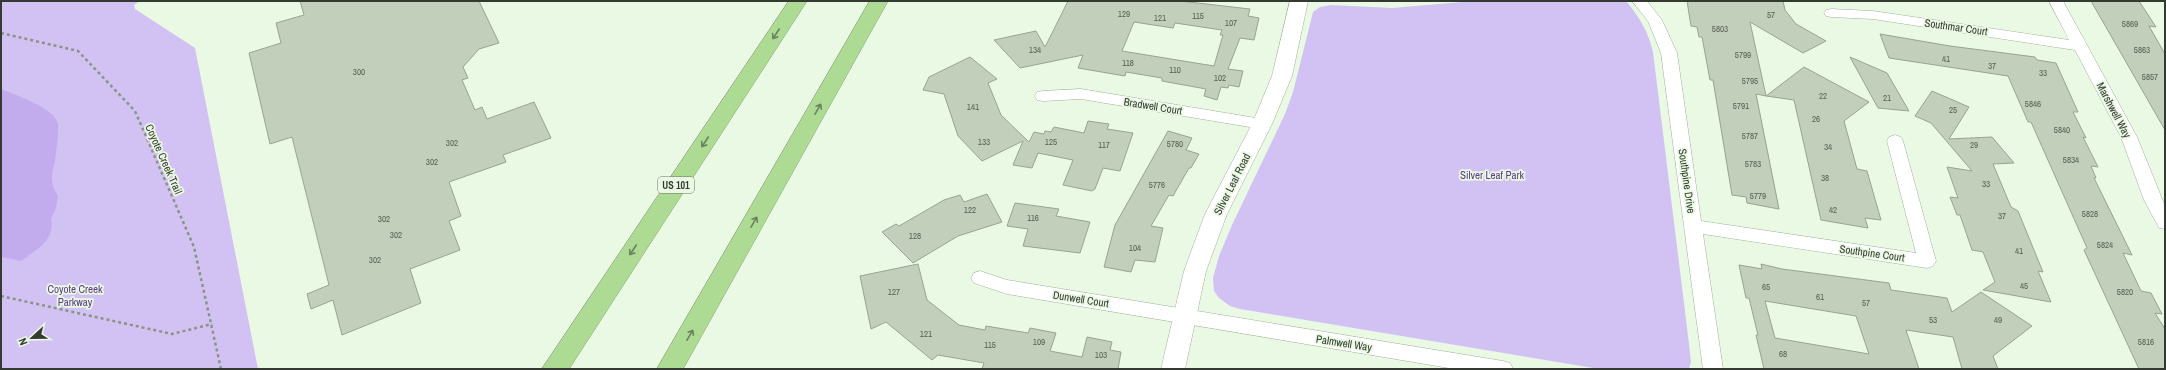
<svg xmlns="http://www.w3.org/2000/svg" width="2166" height="370" viewBox="0 0 2166 370" font-family="'Archivo Narrow',sans-serif">
	<style>
		.green { fill: #d2c2f3 }
		.water { fill: #c3aced }
		.building { fill: #c2d0bb; stroke: #97a590; fill-rule: evenodd }
		.lines { fill: none; stroke-linecap: round; stroke-linejoin: round }
		.minor-casing { stroke: #a2b09b; stroke-width: 1 }
		.tertiary-casing { stroke: #a2b09b; stroke-width: 1 }
		.motorway-casing { stroke: #83a271; stroke-width: 1 }
		.path { stroke: #8a9485; stroke-width: 2.5; stroke-dasharray: 3 3; stroke-linecap: butt }
		.minor { fill: #fff; fill-rule: evenodd }
		.tertiary { fill: #fff; fill-rule: evenodd }
		.motorway { fill: #addb94; fill-rule: evenodd }
		.oneway { stroke: #6a825e }
		.labels { text-anchor: middle; stroke-width: 3.5; stroke-linejoin: round; paint-order: stroke }
		.number-label { font-size: 9px; fill: #585f54 }
		.shield { fill: #eaf9e3; stroke: #6b7366; stroke-width: 1 }
		.shield-label { font-size: 10px; font-weight: bold; fill: #343931 }
		.street-label { font-size: 11px; fill: #343931; stroke: #eaf9e3 }
		.park-label { font-size: 11px; fill: #5b3b87; stroke: #eaf9e3 }
	</style>
	<rect width="100%" height="100%" fill="#eaf9e3"/>
	<path class="green" d="M1,1H140L134,5L135,9L195,48L258,369H1Z
		M1475,1H1626C1639,16 1649,33 1653,52L1689,344L1691,362L1689,369H1599L1240,309L1230,306L1219,298L1214,291L1213,278L1219,256L1232,225L1285,114L1293,92L1313,12L1320,7L1331,5L1392,8Z"/>
	<path class="water" d="M1,89C15,95 54,107 58,124C59,130 56,154 55,161C51,174 50,184 58,196L56,208L51,219C55,241 37,249 21,261L1,257Z"/>
	<path class="building" d="M300,1H479L499,43L479,49L463,67L468,78L462,80L475,110L482,107L487,119L534,102L551,138L503,155L506,162L449,182L461,216L449,221L460,250L410,269L421,303L342,335L333,300L311,309L307,294L329,285L292,137L270,144L249,53L281,43L276,23L304,15Z
		M1068,1H1180L1250,9L1248,16L1259,18L1254,40L1240,38L1228,69L1243,71L1239,87L1229,85L1228,88L1221,87L1217,100L1204,96L1206,89L1162,81V78L1126,72L1125,76L1078,68L1083,55L1020,68L994,40L1036,31L1045,47ZM1134,22L1173,28L1175,23L1222,30L1220,35H1223L1214,66L1122,51Z
		M1687,1H1783L1785,10L1796,24L1826,41L1803,53L1750,22L1766,96L1756,94L1779,209L1747,203L1746,197L1732,195L1713,80H1710L1702,37H1699L1697,27L1691,26Z
		M2091,1H2139L2156,27L2149,26L2165,54V130Z
		M1880,34L1950,46L2035,57L2037,60L2056,63L2078,112H2073L2086,138L2083,137L2098,167L2091,166L2096,178H2094L2132,255L2123,253L2141,291L2151,293L2162,314L2155,313L2165,329V369H2139L2084,250L2087,248L2031,122H2028L2008,76L1889,58Z
		M970,57L997,79L988,83L1001,115L1029,142L1034,132L1044,134L1045,131L1051,132L1054,127L1084,133L1088,121L1109,124L1107,129L1133,133L1120,171L1103,168L1095,189L1092,191L1063,185L1073,160L1038,153L1032,168L1013,165L1023,141L982,161L958,136L944,94L923,90L929,77Z
		M1850,57L1887,73L1909,111L1878,108Z
		M1804,67L1869,102L1844,121L1857,169L1867,171L1881,220L1865,218L1868,228L1821,220L1794,100L1766,96Z
		M1932,91L1969,107L1949,139L1992,137L2014,163L1993,164L2011,207L2018,211L2043,272L2038,271L2051,302L1983,290L1995,282L1983,252L1972,250L1960,215H1957L1950,197L1958,198L1947,167L1972,171L1931,123L1915,116Z
		M1168,131L1192,138L1186,150L1199,154L1191,168H1189L1173,196L1169,195L1151,226L1163,228L1155,262L1135,260L1131,272L1104,267L1115,225Z
		M987,194L1002,222L958,236L913,263L882,232L896,224L899,226L944,200L960,195L964,202Z
		M1015,203L1059,209L1056,216L1090,222L1080,253L1023,246L1028,229L1007,226Z
		M918,264L927,300L959,325L985,330L986,326L1028,333L1030,328L1056,333L1050,351L1082,357L1087,337L1112,342L1110,350L1121,352L1118,369H982L984,363L938,355L932,360L886,322L871,329L860,276Z
		M1761,264L1782,269L1889,283L1891,290L1947,298L1952,312L1981,292L2032,326L1993,356L1998,369H1962L1953,337L1906,330L1919,369H1764L1756,335H1758L1749,298H1746L1739,265L1762,269ZM1765,301L1856,316L1869,354L1775,338Z"/>
	<g class="lines">
		<g class="minor-casing">
			<path id="minor" d="M1632,1H1647L1662,20L1677,53L1701,221L1916,253L1887,141L1889,137L1895,135L1901,137L1903,141L1936,261L1933,266L1927,268L1703,234L1723,369H1703L1661,53L1648,21Z
				M2049,1H2063L2137,137L2165,206V229L2159,228L2144,200L2121,137L2075,50L1873,19L1831,17L1826,16L1824,13L1826,10L1831,9L1873,11L2069,40Z
				M1081,89L1262,119L1268,120L1270,124L1268,128L1262,129L1081,99L1043,101L1037,100L1035,96L1037,92L1043,91Z
				M980,271L1007,280L1503,361L1510,363L1513,369H1455L1007,294L974,283L971,278L974,273Z"/>
		</g>
		<g class="tertiary-casing">
			<path id="tertiary" d="M1290,1H1308L1292,76L1272,124L1227,214L1206,271L1185,369H1161L1184,271L1205,214L1252,124L1272,76Z"/>
		</g>
		<g class="motorway-casing">
			<path id="motorway" d="M789,1H807L569,369H542Z
				M870,1H888L683,369H657Z"/>
		</g>
		<path class="path" d="M1,33L78,51L135,111L194,247L221,369
			M1,296L172,334L212,324"/>
		<use href="#minor" class="minor"/>
		<use href="#tertiary" class="tertiary"/>
		<use href="#motorway" class="motorway"/>
	</g>
	<defs><path id="oneway-shaft" d="M-6 0H5M1.5-3L5.5 0L1.5 3" fill="none" stroke-width="1.6" stroke-linecap="round" stroke-linejoin="round"/></defs>
	<g class="oneway">
		<use href="#oneway-shaft" transform="translate(776 34) rotate(123)"/>
		<use href="#oneway-shaft" transform="translate(818 109) rotate(-60)"/>
		<use href="#oneway-shaft" transform="translate(705 142) rotate(123)"/>
		<use href="#oneway-shaft" transform="translate(754 222) rotate(-60)"/>
		<use href="#oneway-shaft" transform="translate(633 250) rotate(123)"/>
		<use href="#oneway-shaft" transform="translate(690 335) rotate(-60)"/>
	</g>
	<g class="labels">
		<g class="number-label">
			<text x="1124" y="17">129</text>
			<text x="1771" y="18">57</text>
			<text x="1198" y="19">115</text>
			<text x="1160" y="21">121</text>
			<text x="1231" y="26">107</text>
			<text x="2130" y="27">5869</text>
			<text x="1720" y="32">5803</text>
			<text x="1035" y="53">134</text>
			<text x="2142" y="53">5863</text>
			<text x="1743" y="58">5799</text>
			<text x="1946" y="62">41</text>
			<text x="1128" y="66">118</text>
			<text x="1992" y="69">37</text>
			<text x="1175" y="73">110</text>
			<text x="359" y="75">300</text>
			<text x="2043" y="76">33</text>
			<text x="2150" y="80">5857</text>
			<text x="1220" y="81">102</text>
			<text x="1750" y="84">5795</text>
			<text x="1823" y="99">22</text>
			<text x="1887" y="101">21</text>
			<text x="2033" y="107">5846</text>
			<text x="1741" y="109">5791</text>
			<text x="973" y="110">141</text>
			<text x="1953" y="113">25</text>
			<text x="1816" y="122">26</text>
			<text x="2062" y="133">5840</text>
			<text x="1750" y="139">5787</text>
			<text x="984" y="145">133</text>
			<text x="1051" y="145">125</text>
			<text x="452" y="146">302</text>
			<text x="1175" y="147">5780</text>
			<text x="1104" y="148">117</text>
			<text x="1974" y="148">29</text>
			<text x="1828" y="150">34</text>
			<text x="2071" y="163">5834</text>
			<text x="432" y="165">302</text>
			<text x="1753" y="167">5783</text>
			<text x="1825" y="181">38</text>
			<text x="1986" y="187">33</text>
			<text x="1157" y="188">5776</text>
			<text x="1758" y="199">5779</text>
			<text x="970" y="213">122</text>
			<text x="1833" y="213">42</text>
			<text x="2090" y="217">5828</text>
			<text x="2002" y="219">37</text>
			<text x="1033" y="221">116</text>
			<text x="384" y="222">302</text>
			<text x="396" y="238">302</text>
			<text x="915" y="239">128</text>
			<text x="2105" y="248">5824</text>
			<text x="1135" y="251">104</text>
			<text x="2019" y="254">41</text>
			<text x="375" y="263">302</text>
			<text x="2024" y="289">45</text>
			<text x="1766" y="290">65</text>
			<text x="894" y="295">127</text>
			<text x="2125" y="295">5820</text>
			<text x="1820" y="300">61</text>
			<text x="1866" y="306">57</text>
			<text x="1933" y="323">53</text>
			<text x="1998" y="323">49</text>
			<text x="926" y="337">121</text>
			<text x="1039" y="345">109</text>
			<text x="2146" y="345">5816</text>
			<text x="990" y="348">115</text>
			<text x="1783" y="357">68</text>
			<text x="1101" y="358">103</text>
		</g>
		<rect class="shield" x="658" y="177" width="36" height="16" rx="3"/>
		<g class="shield-label">
			<text x="676" y="189">US 101</text>
		</g>
		<g class="street-label">
			<text transform="translate(1956 27) rotate(8)" y="4">Southmar Court</text>
			<text transform="translate(1153 106) rotate(9)" y="4">Bradwell Court</text>
			<text transform="translate(2114 110) rotate(62)" y="4">Marshwell Way</text>
			<text transform="translate(164 159) rotate(66)" y="4">Coyote Creek Trail</text>
			<text transform="translate(1687 181) rotate(82)" y="4">Southpine Drive</text>
			<text transform="translate(1232 184) rotate(-63)" y="4">Silver Leaf Road</text>
			<text transform="translate(1872 253) rotate(8)" y="4">Southpine Court</text>
			<text transform="translate(1081 299) rotate(9)" y="4">Dunwell Court</text>
			<text transform="translate(1344 343) rotate(9)" y="4">Palmwell Way</text>
		</g>
		<g class="park-label">
			<text x="1492" y="179">Silver Leaf Park</text>
			<text x="75" y="293">Coyote Creek<tspan x="75" dy="13">Parkway</tspan></text>
		</g>
	</g>
	<rect width="2166" height="370" fill="none" stroke="#343931" stroke-width="4"/>
	<g transform="translate(32 338) rotate(248)" stroke="#eaf9e3" stroke-width="3" paint-order="stroke">
	<path d="M0-3L7 15L0 10L-7 15Z" fill="#343931"/>
	<text y="-6" font-size="11" font-weight="bold" text-anchor="middle" fill="#343931">N</text>
	</g>
</svg>
